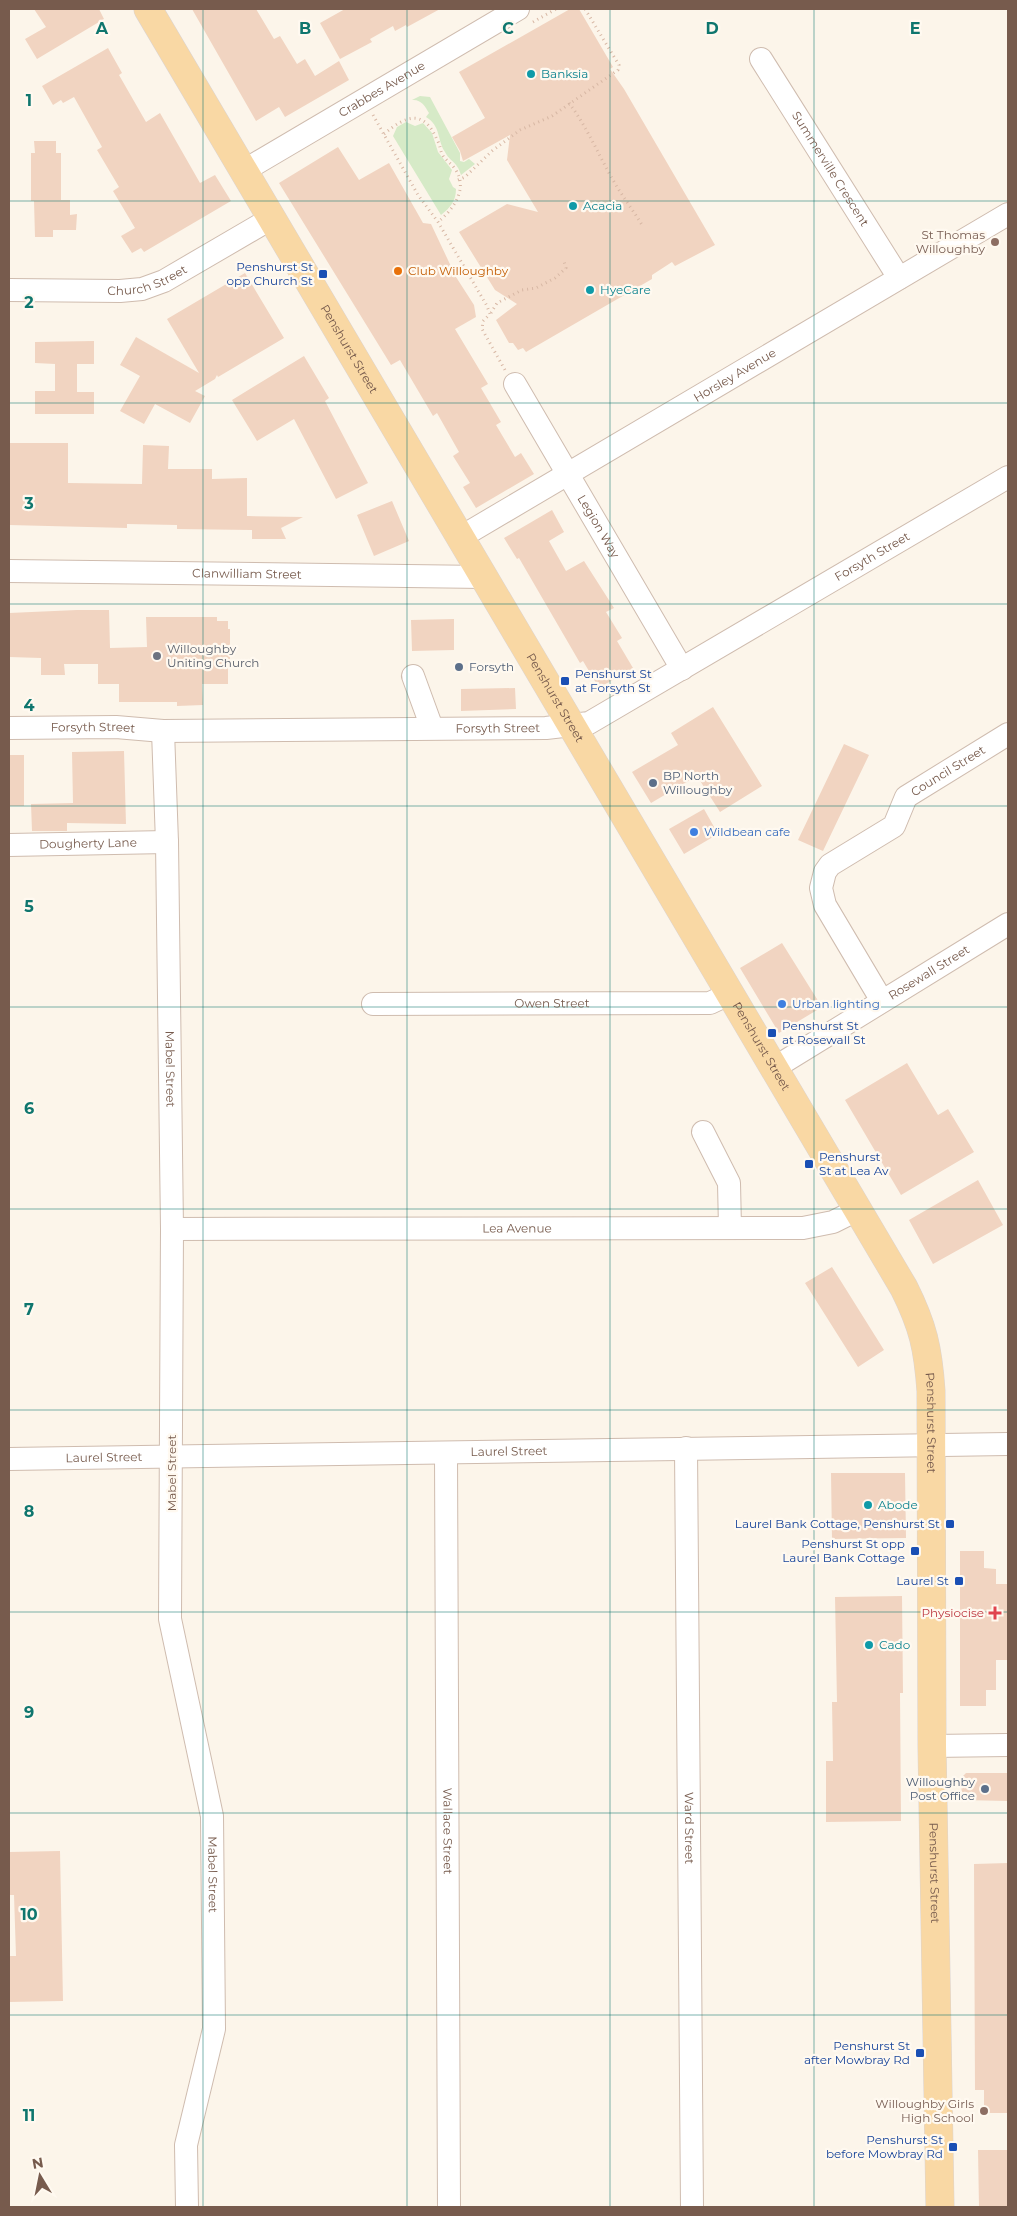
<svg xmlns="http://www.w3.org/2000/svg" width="1017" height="2216" viewBox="0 0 1017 2216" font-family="Montserrat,sans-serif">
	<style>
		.green { fill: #d6eac7 }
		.building { fill: #f1d4c1 }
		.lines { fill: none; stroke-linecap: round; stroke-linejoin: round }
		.minor-casing { stroke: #cfbcaf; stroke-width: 24 }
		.major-casing { stroke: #dcd4d1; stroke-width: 29 }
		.path { stroke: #d7b7a4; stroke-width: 3; stroke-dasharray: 1 4; stroke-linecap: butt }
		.minor { stroke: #fff; stroke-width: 22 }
		.major { stroke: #f9d8a4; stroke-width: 28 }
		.grid { fill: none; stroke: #0f766e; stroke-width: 1; stroke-opacity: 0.55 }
		.culture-dot { fill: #0f9aa8; stroke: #fff9f0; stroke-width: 2 }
		.education-dot { fill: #8d6e63; stroke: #fff9f0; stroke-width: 2 }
		.food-dot { fill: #e8710a; stroke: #fff9f0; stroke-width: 2 }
		.transit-dot { fill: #1a4fb4; stroke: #fff9f0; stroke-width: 2 }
		.worship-dot { fill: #6b7280; stroke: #fff9f0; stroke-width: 2 }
		.service-dot { fill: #5c6f8a; stroke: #fff9f0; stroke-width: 2 }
		.shop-dot { fill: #3f7fe0; stroke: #fff9f0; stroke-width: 2 }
		.health-dot { fill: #e0444e; stroke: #fff9f0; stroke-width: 2 }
		.labels { text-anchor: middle; stroke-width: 4.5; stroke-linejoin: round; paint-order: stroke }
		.culture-label { font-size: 12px; fill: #0d838f; stroke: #fff9f0; text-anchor: start }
		.street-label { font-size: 12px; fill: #775b4d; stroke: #fff9f0 }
		.education-label { font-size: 12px; fill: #785e54; stroke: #fff9f0; text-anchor: end }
		.transit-label { font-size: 12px; fill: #164399; stroke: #fff9f0; text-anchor: end }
		.food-label { font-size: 12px; fill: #c56008; stroke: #fff9f0; text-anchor: start }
		.worship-label { font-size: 12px; fill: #5b616d; stroke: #fff9f0; text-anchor: start }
		.service-label { font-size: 12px; fill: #4e5e75; stroke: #fff9f0; text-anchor: start }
		.shop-label { font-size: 12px; fill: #366cbe; stroke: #fff9f0; text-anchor: start }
		.health-label { font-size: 12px; fill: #be3a42; stroke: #fff9f0; text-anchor: end }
		.grid-label { font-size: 16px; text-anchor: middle; font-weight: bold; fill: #0f766e; stroke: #fff9f0; stroke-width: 4.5; stroke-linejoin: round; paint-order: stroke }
	</style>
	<rect width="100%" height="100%" fill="#fcf5ea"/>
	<path class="green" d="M420,96L430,97L460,153V161L464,162L469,159L475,164L461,175C457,161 450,162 445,152C437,140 441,126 426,117L429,113C425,106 421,99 412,100Z
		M406,122L415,126L423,123L432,133L438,152L452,170L449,179L453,187L456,189C456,201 450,208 441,215L393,136L397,127Z"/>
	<path class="building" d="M34,9H99L104,19L37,59L25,39L46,27Z
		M192,9H256L274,39L280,36L297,64L305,59L315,76L339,61L349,80L285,117L279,107L256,121Z
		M345,9H440L407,27L406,25L395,31L393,26L370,39L372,42L340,59L320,23Z
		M570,9H579L613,67L610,69L624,89L715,245L675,266L672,262L652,275V279L526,352L523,348L518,350L513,343H509L496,320L517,304L495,290L459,232L507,204L538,212L507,160L510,135L463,161L460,151L452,137L485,118L459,72Z
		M108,48L122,73L119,75L146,122L160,113L200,183L215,175L231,201L144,252L141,248L132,253L121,236L135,228L113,191L119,187L97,150L102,147L74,97L63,103L61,100L53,105L42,86Z
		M34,141H56V153H61V200H70V215L77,214L76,230H53V237H35L34,201H31V153H35Z
		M338,147L359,180L389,163L423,223L431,224L456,277L474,305L476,317L455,329L488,384L481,388L501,422L496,425L515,457L521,453L534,474L476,508L463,487L470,483L453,456L459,452L437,413L433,416L400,360L391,365L279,183Z
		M245,273L284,338L218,377L217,375L215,379L195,391L205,396L190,423L155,404L144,424L120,411L140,376L120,365L136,337L199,373L167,319Z
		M94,341V364H77V392H94V414H35V391H55V364L35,363V342Z
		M304,356L329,398L325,401L368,483L336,499L294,419L257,441L232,400Z
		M9,443H68V483L142,484L143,445L169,446L168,469H212V479L247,478V516L303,517L281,528L286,539H252V530L177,529V525L127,524V528L9,525Z
		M392,501L409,541L374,556L357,515Z
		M552,510L564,532L549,541L566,571L584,561L614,608L606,612L622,638L617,641L633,668L599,688L583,661L580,663L519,558L517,559L504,538Z
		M77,610H109L110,648L147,647L146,617H217V621H228V629H230V665H228V684H202L203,705L177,706V702H119V684H98V664H64L65,675H41V658L9,657V613Z
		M454,619V650L412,651L411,620Z
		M515,688L516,709L461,711V689Z
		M713,707L762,786L720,812L697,776L651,803L632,772L678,745L671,733Z
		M844,744L869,755L823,851L798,840Z
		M124,751L126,824L67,823V831H32L31,804L73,803L72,752Z
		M9,755H24V806H9Z
		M704,809L718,834L684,854L669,829Z
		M782,943L822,1007L779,1033L740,968Z
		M907,1063L938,1115L948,1109L974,1152L901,1195L845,1100Z
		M978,1180L1003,1225L933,1264L909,1220Z
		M832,1267L884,1350L858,1367L805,1283Z
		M831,1473H905L906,1538L832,1539Z
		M960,1551H984V1568L996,1569V1584H1008V1660H996V1690H986V1706H960Z
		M902,1596L903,1693H900L901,1821L826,1822V1761H833L832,1702H837L835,1597Z
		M966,1773H1008V1801L962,1800L961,1778Z
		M60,1851L63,2001L9,2002V1956H16L14,1895H9V1852Z
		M1008,1863V2113H984V2090H975L974,1864Z
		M978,2150H1008V2207H979Z"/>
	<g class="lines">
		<g class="minor-casing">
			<g id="minor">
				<path id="s1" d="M761,59L899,278"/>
				<path id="s2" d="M245,170L518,9"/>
				<path id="s3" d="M9,290L120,291L142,289L164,281L272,218"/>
				<path id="s4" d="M515,384L682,669"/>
				<path id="s5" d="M461,537L1008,214"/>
				<path id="s6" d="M9,571L484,577"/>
				<path d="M413,676L432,728"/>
				<path id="s7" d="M9,728L116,727L163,731L546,728L589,723L1008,477"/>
				<path id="s8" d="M163,731L167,842L172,1229L170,1619L212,1816L214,2029L186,2145L187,2207"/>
				<path id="s9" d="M9,845L167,842"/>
				<path id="s10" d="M882,1001L825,905L821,888L825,872L830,865L894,826L906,797L1008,734"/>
				<path id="s11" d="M373,1004L710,1003L729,994"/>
				<path id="s12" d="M774,1068L1008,924"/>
				<path d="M703,1132L729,1183L730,1228"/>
				<path id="s13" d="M172,1229L803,1228L833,1222L857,1210"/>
				<path id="s14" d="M686,1448L692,2207"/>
				<path id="s15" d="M446,1453L449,2207"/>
				<path id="s16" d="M9,1459L1008,1444"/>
				<path d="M932,1746L1008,1745"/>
			</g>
		</g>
		<g class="major-casing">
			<g id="major">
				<path id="s17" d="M148,9L904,1288C923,1326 928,1348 931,1391L932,1746L940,2207"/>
			</g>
		</g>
		<path class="path" d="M533,22L556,9
			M569,103C587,127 598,154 613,180C622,196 633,210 642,225
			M373,115L418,195L438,222L487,306L490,314L483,321L482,329L505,370
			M384,134C405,116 424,108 437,140C440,144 440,149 442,154C445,160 451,163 455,169C469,188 453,210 438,222
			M458,180L465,177L492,151L520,130L552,116L618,70L619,65L585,9
			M491,313L497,303L522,290L536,288L555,278L566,268L564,261"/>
		<use href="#minor" class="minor"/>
		<use href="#major" class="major"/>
	</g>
	<path class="grid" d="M203,9V2207M407,9V2207M610,9V2207M814,9V2207M9,201H1008M9,403H1008M9,604H1008M9,806H1008M9,1007H1008M9,1209H1008M9,1410H1008M9,1612H1008M9,1813H1008M9,2015H1008"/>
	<g class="culture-dot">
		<circle cx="531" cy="74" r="5"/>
		<circle cx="573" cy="206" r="5"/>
		<circle cx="590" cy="290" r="5"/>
		<circle cx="868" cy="1505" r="5"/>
		<circle cx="869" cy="1645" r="5"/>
	</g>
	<g class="education-dot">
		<circle cx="995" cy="242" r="5"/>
		<circle cx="984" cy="2111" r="5"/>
	</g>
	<circle class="food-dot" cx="398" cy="271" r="5"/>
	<g class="transit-dot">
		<rect x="318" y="269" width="10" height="10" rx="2.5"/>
		<rect x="560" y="676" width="10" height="10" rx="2.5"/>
		<rect x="767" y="1028" width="10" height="10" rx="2.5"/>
		<rect x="804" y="1159" width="10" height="10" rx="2.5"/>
		<rect x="945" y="1519" width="10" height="10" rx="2.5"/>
		<rect x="910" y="1546" width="10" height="10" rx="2.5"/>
		<rect x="954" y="1576" width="10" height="10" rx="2.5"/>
		<rect x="915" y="2048" width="10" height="10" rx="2.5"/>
		<rect x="948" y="2142" width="10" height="10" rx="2.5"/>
	</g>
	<circle class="worship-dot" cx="157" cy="656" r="5"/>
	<g class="service-dot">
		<circle cx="459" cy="667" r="5"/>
		<circle cx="653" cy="783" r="5"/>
		<circle cx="985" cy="1789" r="5"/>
	</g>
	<g class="shop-dot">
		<circle cx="694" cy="832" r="5"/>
		<circle cx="782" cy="1004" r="5"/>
	</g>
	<path class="health-dot" d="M992.5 1605.5h5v5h5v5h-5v5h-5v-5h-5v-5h5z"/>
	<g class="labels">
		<g class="culture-label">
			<text x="541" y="78">Banksia</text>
			<text x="583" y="210">Acacia</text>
			<text x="600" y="294">HyeCare</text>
			<text x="878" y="1509">Abode</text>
			<text x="879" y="1649">Cado</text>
		</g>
		<g class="street-label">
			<text dy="4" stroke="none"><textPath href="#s2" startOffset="159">Crabbes Avenue</textPath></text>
			<text dy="4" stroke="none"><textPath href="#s1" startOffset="130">Summerville Crescent</textPath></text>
			<text dy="4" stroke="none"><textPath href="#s3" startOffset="140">Church Street</textPath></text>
			<text dy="4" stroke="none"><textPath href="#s17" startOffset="395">Penshurst Street</textPath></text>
			<text dy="4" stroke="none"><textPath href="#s5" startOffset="318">Horsley Avenue</textPath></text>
			<text dy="4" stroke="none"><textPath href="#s4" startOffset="165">Legion Way</textPath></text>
			<text dy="4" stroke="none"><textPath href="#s7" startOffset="909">Forsyth Street</textPath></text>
			<text dy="4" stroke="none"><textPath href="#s6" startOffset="238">Clanwilliam Street</textPath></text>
			<text dy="4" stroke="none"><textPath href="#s17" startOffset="800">Penshurst Street</textPath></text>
			<text dy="4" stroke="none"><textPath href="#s7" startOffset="84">Forsyth Street</textPath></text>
			<text dy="4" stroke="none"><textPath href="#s7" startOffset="489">Forsyth Street</textPath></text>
			<text dy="4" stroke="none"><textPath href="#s10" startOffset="310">Council Street</textPath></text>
			<text dy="4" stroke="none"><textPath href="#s9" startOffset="79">Dougherty Lane</textPath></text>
			<text dy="4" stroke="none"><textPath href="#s12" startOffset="182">Rosewall Street</textPath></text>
			<text dy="4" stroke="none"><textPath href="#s11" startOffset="179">Owen Street</textPath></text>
			<text dy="4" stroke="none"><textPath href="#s17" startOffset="1205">Penshurst Street</textPath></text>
			<text dy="4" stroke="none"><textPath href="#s8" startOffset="338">Mabel Street</textPath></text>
			<text dy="4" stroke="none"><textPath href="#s13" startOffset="345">Lea Avenue</textPath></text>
			<text dy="4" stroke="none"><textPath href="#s17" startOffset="1625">Penshurst Street</textPath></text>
			<text dy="4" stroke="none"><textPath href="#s16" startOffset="500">Laurel Street</textPath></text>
			<text dy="4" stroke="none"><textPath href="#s16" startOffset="95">Laurel Street</textPath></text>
			<text transform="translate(172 1473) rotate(-90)" y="4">Mabel Street</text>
			<text dy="4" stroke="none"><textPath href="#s14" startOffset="380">Ward Street</textPath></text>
			<text dy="4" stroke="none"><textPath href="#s15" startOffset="378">Wallace Street</textPath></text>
			<text dy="4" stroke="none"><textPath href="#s17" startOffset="2075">Penshurst Street</textPath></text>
			<text dy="4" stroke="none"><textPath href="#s8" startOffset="1148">Mabel Street</textPath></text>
		</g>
		<g class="education-label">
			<text x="985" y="239">St Thomas<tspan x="985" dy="14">Willoughby</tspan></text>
			<text x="974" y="2108">Willoughby Girls<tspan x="974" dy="14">High School</tspan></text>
		</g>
		<g class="transit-label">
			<text x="313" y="271">Penshurst St<tspan x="313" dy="14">opp Church St</tspan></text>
			<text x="575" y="678" text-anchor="start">Penshurst St<tspan x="575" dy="14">at Forsyth St</tspan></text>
			<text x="782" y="1030" text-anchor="start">Penshurst St<tspan x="782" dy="14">at Rosewall St</tspan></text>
			<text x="819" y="1161" text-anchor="start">Penshurst<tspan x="819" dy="14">St at Lea Av</tspan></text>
			<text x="940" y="1528">Laurel Bank Cottage, Penshurst St</text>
			<text x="905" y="1548">Penshurst St opp<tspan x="905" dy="14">Laurel Bank Cottage</tspan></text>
			<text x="949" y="1585">Laurel St</text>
			<text x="910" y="2050">Penshurst St<tspan x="910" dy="14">after Mowbray Rd</tspan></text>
			<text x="943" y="2144">Penshurst St<tspan x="943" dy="14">before Mowbray Rd</tspan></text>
		</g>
		<g class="food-label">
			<text x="408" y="275">Club Willoughby</text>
		</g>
		<g class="worship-label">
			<text x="167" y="653">Willoughby<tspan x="167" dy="14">Uniting Church</tspan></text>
		</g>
		<g class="service-label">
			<text x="469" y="671">Forsyth</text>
			<text x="663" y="780">BP North<tspan x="663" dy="14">Willoughby</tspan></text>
			<text x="975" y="1786" text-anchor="end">Willoughby<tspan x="975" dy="14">Post Office</tspan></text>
		</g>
		<g class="shop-label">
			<text x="704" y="836">Wildbean cafe</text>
			<text x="792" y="1008">Urban lighting</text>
		</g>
		<g class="health-label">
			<text x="984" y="1617">Physiocise</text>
		</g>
	</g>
	<g class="grid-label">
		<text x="102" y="34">A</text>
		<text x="305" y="34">B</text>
		<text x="508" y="34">C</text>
		<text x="712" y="34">D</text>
		<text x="915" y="34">E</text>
		<text x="29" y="106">1</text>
		<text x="29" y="308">2</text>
		<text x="29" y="509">3</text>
		<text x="29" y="711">4</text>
		<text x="29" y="912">5</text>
		<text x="29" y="1114">6</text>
		<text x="29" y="1315">7</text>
		<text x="29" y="1517">8</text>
		<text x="29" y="1718">9</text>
		<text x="29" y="1920">10</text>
		<text x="29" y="2121">11</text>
	</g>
	<rect width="1017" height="2216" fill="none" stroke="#775b4d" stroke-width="20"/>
	<g transform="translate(40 2176) rotate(350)" stroke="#fff9f0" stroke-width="4" paint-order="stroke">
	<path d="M0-4L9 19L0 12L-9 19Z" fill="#775b4d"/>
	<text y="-8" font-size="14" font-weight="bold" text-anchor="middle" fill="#775b4d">N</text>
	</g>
</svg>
